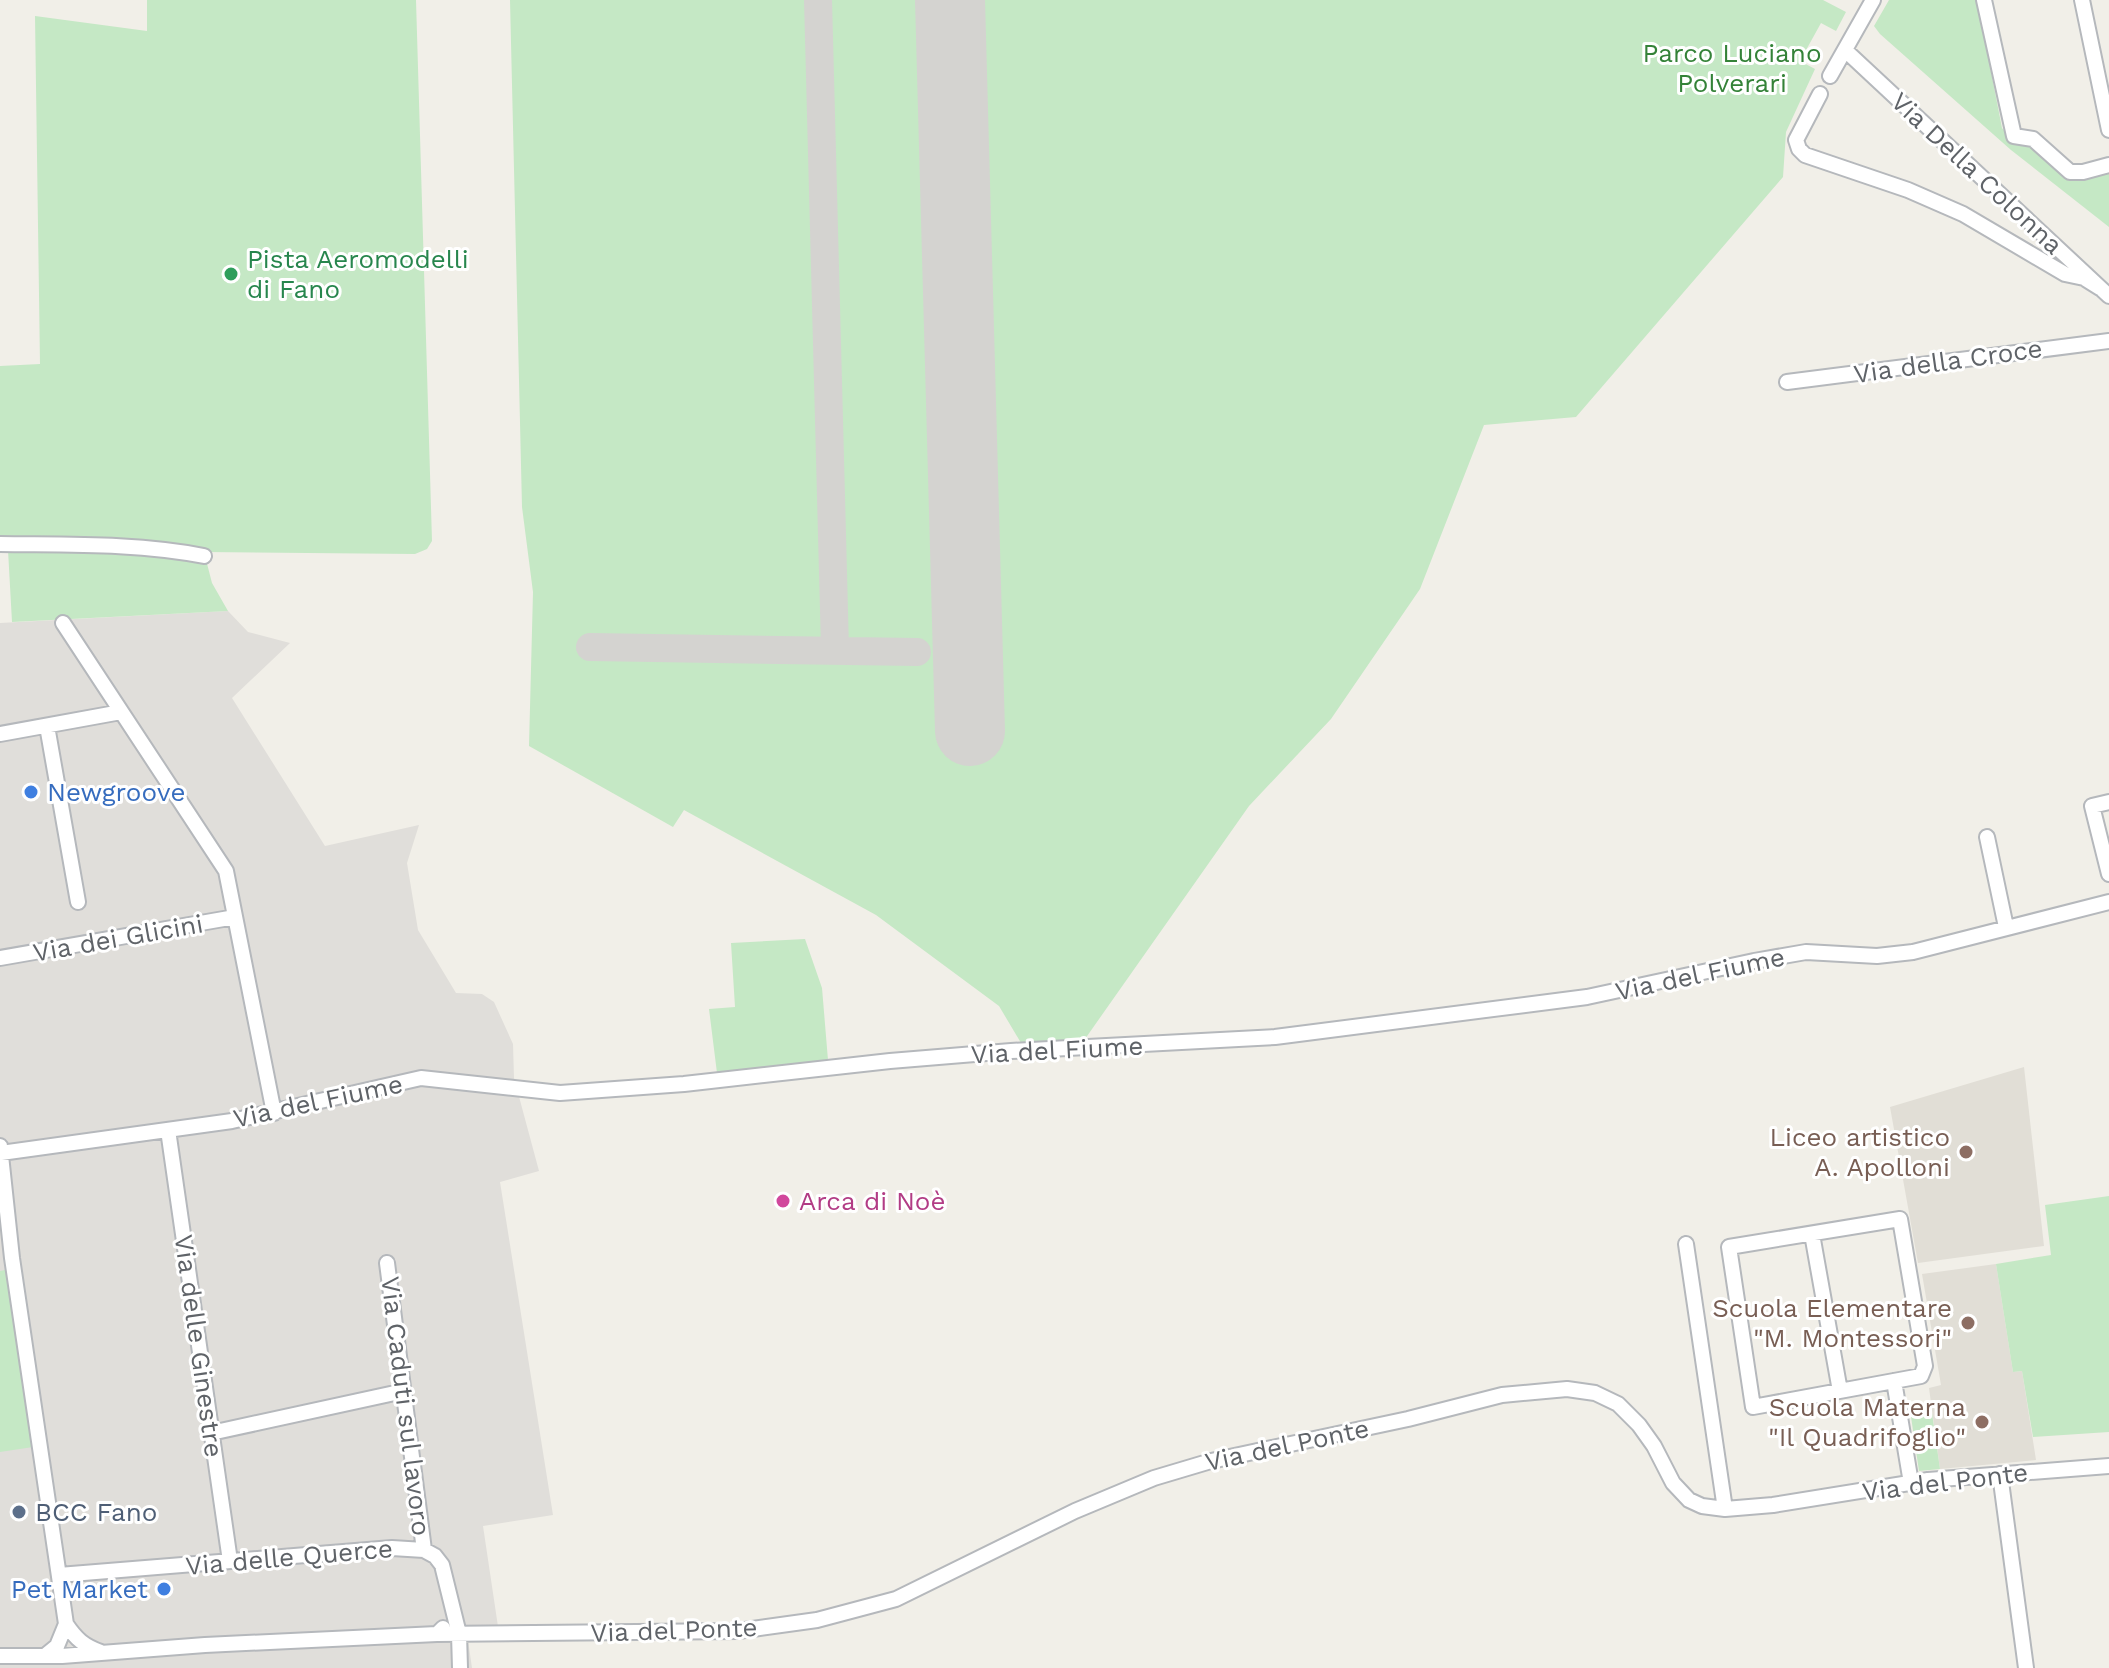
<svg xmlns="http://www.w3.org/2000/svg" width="2109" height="1668" viewBox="0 0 2109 1668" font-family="'Work Sans',sans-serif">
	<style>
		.industrial { fill: #e0deda }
		.education { fill: #e1ded6 }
		.green { fill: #c5e8c5 }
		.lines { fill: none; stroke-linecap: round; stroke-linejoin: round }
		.taxiway { stroke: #d4d3d0; stroke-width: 28 }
		.runway { stroke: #d4d3d0; stroke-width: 70 }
		.minor-casing { stroke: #b5b8bc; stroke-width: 18 }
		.minor { stroke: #fff; stroke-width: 14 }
		.leisure-dot { fill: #2e9e5b; stroke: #fff; stroke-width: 3 }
		.shop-dot { fill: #3f7fe0; stroke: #fff; stroke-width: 3 }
		.education-dot { fill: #8d6e63; stroke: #fff; stroke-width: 3 }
		.hotel-dot { fill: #d1479c; stroke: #fff; stroke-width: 3 }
		.service-dot { fill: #5c6f8a; stroke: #fff; stroke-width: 3 }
		.labels { text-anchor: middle; stroke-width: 6; stroke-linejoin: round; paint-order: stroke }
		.park-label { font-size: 26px; fill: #348238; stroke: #fff }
		.street-label { font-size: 26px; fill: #5f6368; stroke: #fff }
		.leisure-label { font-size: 26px; fill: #27864d; stroke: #fff; text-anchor: start }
		.shop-label { font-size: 26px; fill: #366cbe; stroke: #fff; text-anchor: start }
		.education-label { font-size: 26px; fill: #785e54; stroke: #fff; text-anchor: end }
		.hotel-label { font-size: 26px; fill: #b23c85; stroke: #fff; text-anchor: start }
		.service-label { font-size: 26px; fill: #4e5e75; stroke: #fff; text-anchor: start }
	</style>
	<rect width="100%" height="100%" fill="#f1efe8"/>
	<path class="industrial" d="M228,611L248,632L290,643L232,698L325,846L419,825L407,863L418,930L456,993L482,994L494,1002L513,1044L514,1078L539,1171L500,1182L553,1515L483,1526L500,1640H468L472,1668H0V623Z"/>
	<path class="education" d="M2024,1067L2044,1246L1918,1263L1890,1107Z
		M1996,1264L2013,1372L2022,1371L2036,1460L1940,1469L1929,1388L1941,1385L1922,1274Z"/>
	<path class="green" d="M147,0H416L432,541L427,549L415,554L204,552L212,583L228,611L12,622L8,550L0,542V366L40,364L35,16L147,31Z
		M510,0H1823L1846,12L1836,31L1821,23L1800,61L1815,69L1786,132L1783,177L1576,417L1484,425L1420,589L1331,719L1249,806L1085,1039L1024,1048L999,1006L876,915L684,810L673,827L529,746L533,592L522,507Z
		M1889,0H1977L2002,128L2010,138L2047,154L2069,168L2109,164V227L2011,150L1880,34L1874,26Z
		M805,939L822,988L828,1060L717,1073L709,1009L735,1007L731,943Z
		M2109,1196V1432L2033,1437L2022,1371L2013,1372L1996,1264L2051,1255L2045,1205Z
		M5,1270L33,1447L0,1452V1271Z
		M1931,1406L1940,1469L1919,1471L1910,1410Z"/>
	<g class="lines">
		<path class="taxiway" d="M818,0L835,649
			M590,647L917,652"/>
		<path class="runway" d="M950,0L970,731"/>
		<g class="minor-casing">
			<path id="minor" d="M1984,0L2014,136L2033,139L2070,172H2083L2109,165
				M2082,0L2109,130
				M1845,50L2109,296
				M1830,76L1873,0
				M1820,94L1796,140L1799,149L1805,155L1908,190L1963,214L2065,274L2084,278L2100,288
				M1787,382L2109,341
				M0,544C68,545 137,543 204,556
				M63,623L226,871L274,1113
				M47,726L78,902
				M0,734L121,712
				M2109,802L2092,806L2109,874
				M1987,837L2006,927
				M0,958L235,917
				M168,1130L230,1561
				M0,1146L12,1258L66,1624C76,1639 84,1646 101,1652
				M1,1153L232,1121L421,1078L560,1093L684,1084L890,1061L1011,1051L1275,1037L1587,997L1754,961L1806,952L1877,956L1913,952L2109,902
				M1900,1219L1925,1366L1921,1376L1753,1407L1729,1247Z
				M1812,1234L1840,1391
				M1686,1244L1725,1509
				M387,1263L424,1550
				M1894,1381L1911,1483
				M211,1433L404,1391
				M2000,1474L2026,1668
				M59,1575L392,1548L424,1550L435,1556L442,1565L459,1634L460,1668
				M437,1634L738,1631L817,1620L896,1599L1075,1511L1154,1478L1211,1461L1408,1419L1502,1395L1567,1389L1595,1393L1618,1404L1639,1425L1654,1446L1673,1483L1689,1500L1702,1506L1725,1509L1773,1505L1928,1480L2109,1466
				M46,1655L57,1646L66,1624
				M0,1656H62L205,1645L437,1634L443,1628"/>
		</g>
		<use href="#minor" class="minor"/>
	</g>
	<circle class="leisure-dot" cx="231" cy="274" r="8"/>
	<g class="shop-dot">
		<circle cx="31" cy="792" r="8"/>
		<circle cx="164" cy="1589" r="8"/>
	</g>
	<g class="education-dot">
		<circle cx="1966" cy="1152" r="8"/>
		<circle cx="1968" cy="1323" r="8"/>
		<circle cx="1982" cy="1422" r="8"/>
	</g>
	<circle class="hotel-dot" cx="783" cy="1201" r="8"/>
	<circle class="service-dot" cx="19" cy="1512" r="8"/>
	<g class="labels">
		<g class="park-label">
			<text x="1732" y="62">Parco Luciano<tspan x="1732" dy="30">Polverari</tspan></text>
		</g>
		<g class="street-label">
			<text transform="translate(1977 173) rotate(43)" y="9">Via Della Colonna</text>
			<text transform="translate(1948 361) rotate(-8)" y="9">Via della Croce</text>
			<text transform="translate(118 938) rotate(-10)" y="9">Via dei Glicini</text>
			<text transform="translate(1700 974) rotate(-12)" y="9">Via del Fiume</text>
			<text transform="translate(1057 1050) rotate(-3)" y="9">Via del Fiume</text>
			<text transform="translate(318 1101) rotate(-12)" y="9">Via del Fiume</text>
			<text transform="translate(199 1346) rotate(82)" y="9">Via delle Ginestre</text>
			<text transform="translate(406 1406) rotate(83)" y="9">Via Caduti sul lavoro</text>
			<text transform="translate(1287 1445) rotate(-12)" y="9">Via del Ponte</text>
			<text transform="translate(1945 1482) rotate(-7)" y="9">Via del Ponte</text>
			<text transform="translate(289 1557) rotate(-5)" y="9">Via delle Querce</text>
			<text transform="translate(674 1630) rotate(-2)" y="9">Via del Ponte</text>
		</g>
		<g class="leisure-label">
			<text x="247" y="268">Pista Aeromodelli<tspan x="247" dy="30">di Fano</tspan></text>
		</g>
		<g class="shop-label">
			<text x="47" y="801">Newgroove</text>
			<text x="148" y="1598" text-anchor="end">Pet Market</text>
		</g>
		<g class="education-label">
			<text x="1950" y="1146">Liceo artistico<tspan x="1950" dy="30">A. Apolloni</tspan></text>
			<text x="1952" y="1317">Scuola Elementare<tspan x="1952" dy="30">"M. Montessori"</tspan></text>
			<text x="1966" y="1416">Scuola Materna<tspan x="1966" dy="30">"Il Quadrifoglio"</tspan></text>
		</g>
		<g class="hotel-label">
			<text x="799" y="1210">Arca di Noè</text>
		</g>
		<g class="service-label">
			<text x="35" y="1521">BCC Fano</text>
		</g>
	</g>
</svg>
